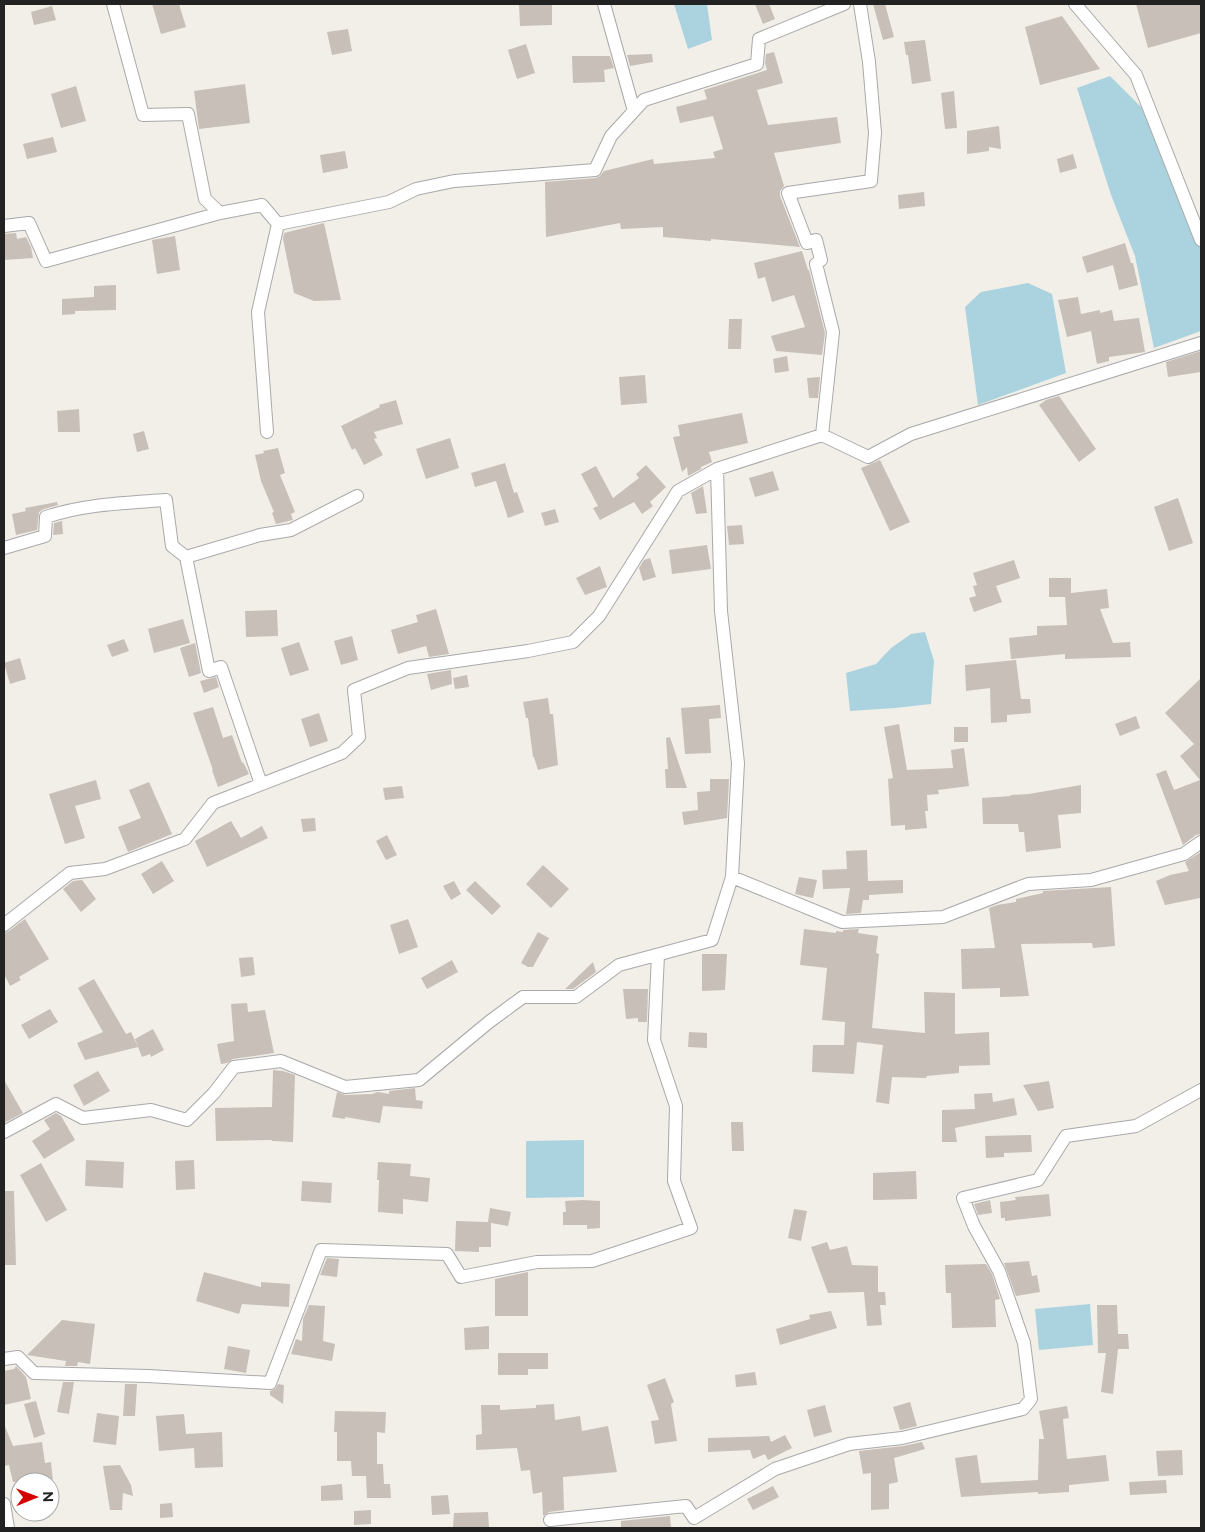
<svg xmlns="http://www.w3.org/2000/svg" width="1205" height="1532" viewBox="0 0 1205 1532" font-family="Raleway,sans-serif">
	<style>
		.water { fill: #aad3df }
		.building { fill: #c7bfb8 }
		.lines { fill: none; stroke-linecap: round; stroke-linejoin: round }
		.street-casing { stroke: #a9a9a9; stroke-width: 14 }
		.street { stroke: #fff; stroke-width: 12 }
	</style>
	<rect width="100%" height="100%" fill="#f2efe9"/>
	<path class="water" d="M674,4H707L712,40L688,49Z
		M1110,76L1145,111L1201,246V331L1154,348L1135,256L1111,195L1077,88Z
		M1028,283L1052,294L1066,373L978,405L965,307L981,292Z
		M925,632L934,661L931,704L895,708L850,711L846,673L876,664L891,648L911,634Z
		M584,1140V1197L526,1198V1141Z
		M1090,1304L1093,1345L1039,1350L1035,1309Z"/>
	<path class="building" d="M152,4H179L186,27L161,34Z
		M519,4H552V25L520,26Z
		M755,4H769L775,19L763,24Z
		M873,4H885L894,37L883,40Z
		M1136,4H1201V33L1148,48Z
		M52,6L56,20L34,25L31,12Z
		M1062,16L1100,69L1040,85L1025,27Z
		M348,29L352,51L332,55L327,32Z
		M925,40L931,81L912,84L908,55H906L904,42Z
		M526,44L535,73L517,79L508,50Z
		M774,52L783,83L757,90L768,125L837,117L841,143L774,153L784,186L780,191V196L800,247L711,239V241L663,237V227L621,229L620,223L546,237L545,182L596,178L600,176L604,171L653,159L654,164L715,158L713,152L723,149L713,116L680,123L676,107L707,99L704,90L767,70L765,63L766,54Z
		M652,54L653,62L630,66L627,55Z
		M572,56H610L614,68L604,70L605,82L573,83Z
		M245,84L250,123L199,129L194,91Z
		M76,86L86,121L61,128L51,94Z
		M954,91L957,128L945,129L941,93Z
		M999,126L1001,149L989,147V151L967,154V131Z
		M53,137L57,152L27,159L23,144Z
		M345,151L348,168L323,173L320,155Z
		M1073,154L1077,168L1060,173L1057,159Z
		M924,192L925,206L899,209L898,195Z
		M324,223L341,300L314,301L294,293L283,239L284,233Z
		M16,233L17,239L26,237L31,247L33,258L4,260V234Z
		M175,236L180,270L157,274L152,240Z
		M1125,243L1131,263H1133L1138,285L1119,290L1113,265L1087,273L1082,257Z
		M802,251L808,270H809L825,333L822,355L776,351L771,336L805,327L794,295L772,302L765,277L758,279L754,263Z
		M116,285V310L75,311V314L62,315V299L94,297V286Z
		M1078,297L1081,314L1100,310V313L1112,310L1114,321L1139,318L1145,352L1109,357V361L1097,364L1091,331L1067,337L1058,300Z
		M729,319H742L741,349H728Z
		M1201,351V372L1168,377L1166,362Z
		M787,356L789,371L775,373L773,359Z
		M645,375L647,403L621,405L619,377Z
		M820,377L818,398H809L807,378Z
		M1059,396L1096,449L1079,462L1039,405L1046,400Z
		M396,400L403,424L374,432L377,438L374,439L383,455L364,465L355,448L352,450L341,426L380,407L379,405Z
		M79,409L80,432H58L57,411Z
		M742,413L748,443L709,452L712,462L701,467V469L688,476L687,467L682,472L673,437L680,436L678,425Z
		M144,431L149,449L137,452L133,434Z
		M450,438L459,468L426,479L416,449Z
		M278,448L285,473L280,475L295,512L291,514L293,520L276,524L272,513L274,512L261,481L255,455L264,453L263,451Z
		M880,460L910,522L890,531L861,468Z
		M505,463L514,493L517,492L524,512L508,518L496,481L475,487L471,473Z
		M646,465L666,487L650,502L653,506L642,514L634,502L600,520L593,508L598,506L581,474L596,466L613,498L639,478L636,474Z
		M773,471L779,490L755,497L749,478Z
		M703,486L707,513L696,514L691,493Z
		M1178,498L1193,543L1169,551L1154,507Z
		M57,502L58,505L44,509L39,512L37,530L16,535L12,514L26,511L25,508Z
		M555,509L559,522L545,526L541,513Z
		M62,521L63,534L53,535L54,523Z
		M742,525L744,544L729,545L727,526Z
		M707,545L711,569L672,574L669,550Z
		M650,558L656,577L643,581L639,568L644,560Z
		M1014,560L1020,578L996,586L1002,602L974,612L969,598L976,596L973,586L977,585L973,573Z
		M600,566L607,587L585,595L576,578Z
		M1049,578H1071V593L1107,589L1109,608L1100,609L1113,643L1130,642L1131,657L1065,659V654L1011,659L1009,638L1037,635V626L1067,625L1065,597H1049Z
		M436,609L449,654L429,657L426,646L398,654L391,630L418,622L416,615Z
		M277,610L278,636L246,637L245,611Z
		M183,619L190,643L154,653L148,629Z
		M352,636L358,660L341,665L334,641Z
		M124,639L129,651L112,657L107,645Z
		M299,642L309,670L290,676L281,648Z
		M195,643L201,673L189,677L180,648Z
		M20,658L26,679L10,684L4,663Z
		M1016,660L1021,699H1030L1031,713L1007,715V722L991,723L990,688L966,691L965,665Z
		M451,670L452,684L431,690L427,674Z
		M467,675L469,687L455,689L453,678Z
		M216,677L219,687L204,693L200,681Z
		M1201,678V834L1196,835L1183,845L1156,774L1166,770L1174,790L1200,780L1180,756L1194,744L1165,713Z
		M548,698L550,714H553L558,765L538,770L534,757H533L528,718H526L523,702Z
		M720,705L721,718L709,719L711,753L685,754L681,708Z
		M213,707L223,738L232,735L242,763L243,762L249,774L218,787L212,770H213L193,713Z
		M319,713L328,741L310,747L301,719Z
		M1136,716L1140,728L1120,736L1115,724Z
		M899,724L907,770L953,768L951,750L964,748L969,786L938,790L939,794L927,795L928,811H925L927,828L905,830V825L891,826L888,779L893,778L884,727Z
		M954,727H968V742H954Z
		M670,737L687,788H666L665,769H668L666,738Z
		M710,779H729L727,818L684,825L682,812L698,810L697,792L710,791Z
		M96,780L101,799L75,806L85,838L65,844L49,794Z
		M149,782L172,834L128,852L118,827L141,818L129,790Z
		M1081,785V813L1058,815L1061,848L1026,852L1024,832H1019L1018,824H983L982,798L1011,796L1010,795L1029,794Z
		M402,786L404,798L385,800L383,788Z
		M315,818L316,831L303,832L301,819Z
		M231,821L241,838L262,826L268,838L207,867L195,841Z
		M387,835L397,855L386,860L376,841Z
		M867,850L868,881L903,880V893L869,895V900H863L861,913L846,914L850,888L823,889L822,870L847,869L846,851Z
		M1201,852V901L1200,898L1165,905L1156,881L1170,875L1189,871L1185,862Z
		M162,861L174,881L153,894L141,874Z
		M543,865L569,889L551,908L526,884Z
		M799,877L817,880L813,898L795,894Z
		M82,880L96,899L81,912L63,889L73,881Z
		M454,881L461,894L451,900L443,886Z
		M475,881L501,906L492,915L466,890Z
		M1111,887L1115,946L1093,948L1092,943L1021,944L1029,996L1000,997V988L962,989L961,949L995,948L989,908L997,905L1016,902V899L1043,893V891Z
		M25,919L49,959L19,977L21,980L10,986L4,974V933L9,931Z
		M408,919L418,947L399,954L390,925Z
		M804,929L836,933V931L843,932V930L859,929L858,933L878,936L876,953L879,954L872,1028L925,1033L924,992L955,993V1034L989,1032L990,1065L959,1066V1073L927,1076L926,1078L892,1077L889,1104L876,1102L883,1045L857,1042L854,1074L812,1072L813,1045H844L845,1022L822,1020L827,968L800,965Z
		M538,932L549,938L533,967H528L521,963Z
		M702,954H727L725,990L702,991Z
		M253,957L255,975L241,977L239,958Z
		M452,960L458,972L427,989L421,978Z
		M593,962L596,972L573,989H565Z
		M94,979L126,1034L131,1032L138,1047L85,1060L77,1043L103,1032L78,988Z
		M623,989H648L647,1022H638V1018L626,1019Z
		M247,1003L248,1012L265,1010L274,1053L233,1059L227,1063L221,1064L217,1044L234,1041L231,1004Z
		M50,1009L58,1022L29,1039L21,1025Z
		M153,1029L164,1050L151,1057L150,1054L142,1057L135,1039Z
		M689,1032L707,1033V1048L688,1047Z
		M273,1070L283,1071L295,1075L293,1142L272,1141V1140L216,1141L215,1108L272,1107Z
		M98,1071L110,1091L84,1106L73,1085Z
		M4,1080L23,1113L4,1123Z
		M1049,1081L1054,1108L1038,1111L1023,1085Z
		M415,1088L416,1100L423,1101L422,1109L383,1106L380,1123L345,1117V1119L332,1117L337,1092L345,1095L372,1094L378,1092L389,1094V1091Z
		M992,1093L993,1102L1014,1098L1017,1115L955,1128L957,1142H942V1110L975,1109L974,1094Z
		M56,1113L61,1116L75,1140L44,1159L32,1141L50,1129L44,1120Z
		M731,1122H743L744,1151H732Z
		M1031,1135L1032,1152L1004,1153V1157L986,1158L985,1136Z
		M86,1160L124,1162L123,1188L85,1186Z
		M194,1160L195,1189L176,1190L175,1161Z
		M378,1162L411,1164L410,1176L430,1178L428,1202L403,1199V1214L378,1212L379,1180H377Z
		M41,1163L67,1210L46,1222L20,1175Z
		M916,1171L917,1199L873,1200V1173Z
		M302,1181L332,1183L331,1203L301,1201Z
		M4,1191H14L16,1265H4Z
		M1049,1194L1051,1216L1005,1221V1218H1001L1000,1202L1016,1200L1015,1197Z
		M583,1200L600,1201V1228L587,1229V1225H563V1212H566L565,1201Z
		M990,1200L992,1213L978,1215L974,1204Z
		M490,1208L511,1212L508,1226L491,1223V1247H479V1252L455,1251L456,1221L488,1222Z
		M794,1209L807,1211L801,1241L788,1238Z
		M827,1242L830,1250L847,1246L852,1265L878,1266V1292H885L886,1305H880L882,1325L867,1326L864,1292L828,1293L811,1247Z
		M327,1258L339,1259L337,1277L320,1275Z
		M1029,1261L1032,1276L1037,1275L1040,1292L1016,1296L1004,1263Z
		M986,1264L992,1274L1000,1299L995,1300L996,1327L952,1328L951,1293H946L945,1265Z
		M204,1272L261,1287V1282L290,1284L289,1307L242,1304L239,1314L196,1301Z
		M528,1272V1316H495V1279Z
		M309,1305L325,1306L323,1341L335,1344L332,1361L291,1354L296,1339L302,1341L303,1319Z
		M1097,1305H1117L1118,1334H1128L1129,1349H1118L1113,1394L1101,1392L1106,1353H1098Z
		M831,1311L837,1328L780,1345L776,1329L810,1319L809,1315Z
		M62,1320L95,1324L90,1364L78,1362L77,1366H65L66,1361L27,1355Z
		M489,1326V1349L465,1350L464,1328Z
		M228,1346L250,1350L246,1373L224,1369Z
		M498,1353H548V1369H528V1375H498Z
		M16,1366L26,1377L31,1399L4,1405V1371L14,1369Z
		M755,1372L757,1385L736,1387L735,1375Z
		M665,1378L674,1402L671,1404L677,1441L655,1444L651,1421L659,1420L647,1385Z
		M63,1382H74L69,1414L57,1412Z
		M125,1384H137L135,1416H123Z
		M278,1384L284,1385L283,1404L270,1395V1391L275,1389Z
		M36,1401L45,1434L34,1438L24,1404Z
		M910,1402L917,1426L900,1430L893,1407Z
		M554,1404L555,1420L580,1416L582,1431L608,1426L617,1472L563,1477L564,1510L549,1512L543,1516L542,1492L533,1494L530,1470L521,1471L517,1448L476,1450V1435L482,1434L481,1405H500V1410L536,1408V1405Z
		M825,1405L832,1432L814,1437L807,1410Z
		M1067,1406L1069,1418L1063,1419L1067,1459L1106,1455L1109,1481L1069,1485V1492L1038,1494V1492L961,1497L955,1458L977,1455L981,1483L1038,1480L1039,1439H1044L1039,1411Z
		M335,1411L386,1412L385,1433L377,1432V1464H383L384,1484H390L391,1498H367L366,1476H352L351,1461H337V1432H334Z
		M97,1413L119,1416L116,1445L93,1442Z
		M184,1414L186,1434L222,1432L223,1467L195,1468L194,1448L159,1451L156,1416Z
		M4,1424L13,1446L42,1442L45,1463L51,1462L53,1482H13L9,1465L4,1466Z
		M785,1435L792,1448L768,1460L765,1454L753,1459L750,1450L708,1452V1438L769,1436L771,1442Z
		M922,1442L925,1449L894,1458L898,1482L889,1484V1509L871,1510V1473L863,1474L859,1451L903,1446Z
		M1182,1450L1183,1475L1158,1476L1156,1451Z
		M120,1465L131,1485L133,1496L123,1493L122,1510H110L103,1466Z
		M1166,1480L1167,1493L1130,1495L1129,1482Z
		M342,1484L343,1500L321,1501V1486Z
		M773,1486L779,1497L753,1510L747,1499Z
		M448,1495L450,1514L432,1515L431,1496Z
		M172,1503L173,1517L160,1518V1504Z
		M371,1510V1524L354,1525V1511Z
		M488,1512L489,1528H453L454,1513Z
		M670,1516L671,1528H621V1521Z"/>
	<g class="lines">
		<g class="street-casing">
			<path id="street" d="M113,4L143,115L188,114L205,199L220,213
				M604,4L634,111
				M1075,4L1136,75L1201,240
				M4,226L29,223L46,261L220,213L262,205L278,224L389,202L416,189L454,181L595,170L611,136L644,100L757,64L759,39L844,4
				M267,432L258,312L278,224
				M822,435L833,332L816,264L821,260L816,240L807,243L788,193L871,181L875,133L869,62L860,4
				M4,548L45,536L46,517C84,504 126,503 166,500L172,546L186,557L209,671L221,667L261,784
				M186,557L260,535L291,530L357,496
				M732,877L842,922L943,917L1028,884L1091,880L1184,854L1201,842
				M4,925L70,873L105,869L185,839L213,803L342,753L359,737L354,690L408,668L528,651L573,642L599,616L678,491L717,469L822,435L868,457L911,434L1201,343
				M4,1132L56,1104L83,1118L151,1110L187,1120L214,1093L234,1067L281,1061L345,1087L419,1080L489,1022L523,997H576L619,965L712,940L732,877L738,763L721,611L717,469
				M4,1359L18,1357L34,1373L148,1376L270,1383L321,1250L447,1254L461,1277L537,1262L592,1261L691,1228L674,1181L676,1106L654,1040L658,955
				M4,1504L8,1528
				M550,1520L686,1506L694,1518L775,1469L849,1444L902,1438L1023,1409L1031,1399L1024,1343L999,1271L974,1226L963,1198L1038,1180L1066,1136L1136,1126L1201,1090"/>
		</g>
		<use href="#street" class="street"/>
	</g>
	<rect width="1205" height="1532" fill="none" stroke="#222222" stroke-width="10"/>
	<g transform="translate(35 1497) rotate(89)"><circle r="24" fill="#ffffff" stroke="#a7a7a7"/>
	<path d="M0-4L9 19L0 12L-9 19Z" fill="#d40000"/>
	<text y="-8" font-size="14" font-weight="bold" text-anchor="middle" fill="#222222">N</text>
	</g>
</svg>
